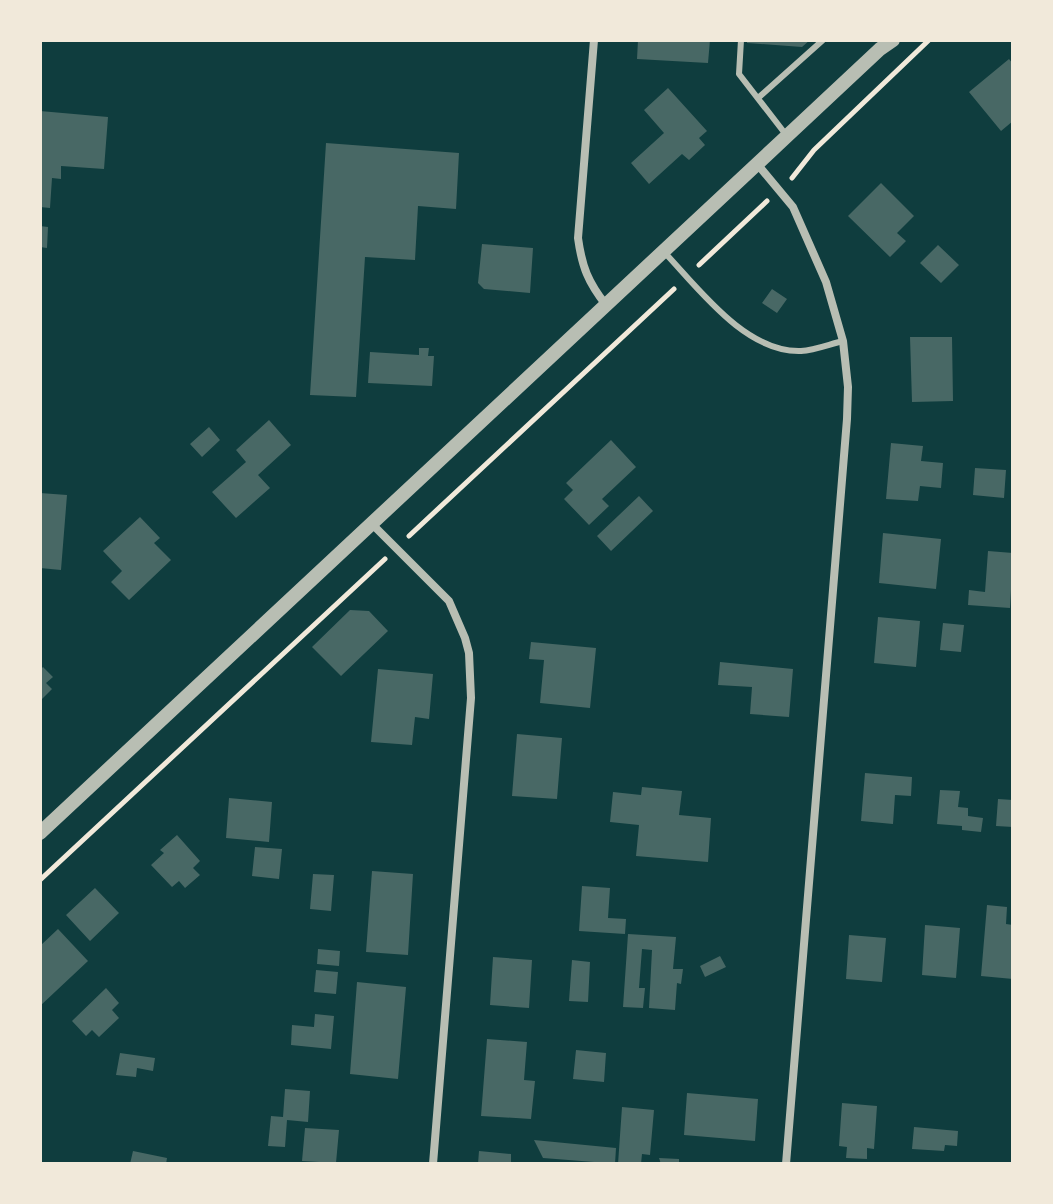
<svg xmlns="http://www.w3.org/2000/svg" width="1053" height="1204" viewBox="0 0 1053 1204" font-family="'Fira Sans',sans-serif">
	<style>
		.building { fill: #486865 }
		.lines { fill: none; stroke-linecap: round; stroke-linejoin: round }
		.path { stroke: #f1e9da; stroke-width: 5 }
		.service { stroke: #b8beb3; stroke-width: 6 }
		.minor { stroke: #b8beb3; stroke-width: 8 }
		.tertiary { stroke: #b8beb3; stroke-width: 14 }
	</style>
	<rect width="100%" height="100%" fill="#0f3d3e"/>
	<path class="building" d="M638,40H710L708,63L637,59Z
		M747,40H810L802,47L747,43Z
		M1009,59L1013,64V121L1001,131L969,92Z
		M668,88L707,131L699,138L705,145L689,160L682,154L649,184L631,163L664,133L644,110Z
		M40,111L108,117L104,169L61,166V179L52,178L50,208L40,207Z
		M326,143L459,153L456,209L418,206L415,260L365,257L356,397L310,395Z
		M881,183L914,216L897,233L906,241L890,257L848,216Z
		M40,226L48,227L47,248L40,247Z
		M482,244L533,248L530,293L484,289L478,283Z
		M938,245L959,265L941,283L920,263Z
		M772,289L787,299L777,313L762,303Z
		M910,337H952L953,401L912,402Z
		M419,348H429L428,356H434L432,386L368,383L370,352L419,355Z
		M269,420L291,445L258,475L270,488L236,518L212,492L246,462L236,450Z
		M209,427L220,440L202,457L190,444Z
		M611,440L636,467L602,499L609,506L589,525L564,499L573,490L566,483Z
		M891,443L923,446L921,461L943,463L941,488L920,486L918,501L886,499Z
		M975,468L1006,470L1004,498L973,495Z
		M40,493L67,495L61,570L40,568Z
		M639,496L653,511L611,551L597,536Z
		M140,517L160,538L154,543L171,560L129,600L111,582L122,571L103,551Z
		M883,533L941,539L936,589L879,583Z
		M988,551L1013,553L1010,608L968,605L969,590L985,592Z
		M350,610L369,611L388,631L341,676L312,647Z
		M878,617L920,621L916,667L874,663Z
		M943,623L964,625L961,652L940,650Z
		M531,642L596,648L590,708L540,703L544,660L529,659Z
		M720,662L793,669L789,717L750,714L752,687L718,685Z
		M43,667L53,677L46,683L52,689L40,701V670Z
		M378,669L433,674L429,719L415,717L412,745L371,742Z
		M517,734L562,738L557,799L512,796Z
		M865,773L912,777L911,796L895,795L893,824L861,821Z
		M642,787L682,791L679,815L711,818L708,862L636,856L639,825L610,822L613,792L641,795Z
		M940,790L960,791L958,807L968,808V816L983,818L981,832L962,830V826L937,824Z
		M229,798L272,802L269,842L226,838Z
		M998,799L1013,800V827L996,826Z
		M177,835L200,861L193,868L200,875L185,888L179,881L172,887L151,865L164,853L160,850Z
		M255,847L282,849L279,879L252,876Z
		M372,871L413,874L408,955L366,952Z
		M313,874L334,875L331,911L310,909Z
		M582,886L610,888L608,918L626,919L625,934L579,931Z
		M95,888L119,913L90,941L66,915Z
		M987,905L1007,907L1006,924L1013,925V979L981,976Z
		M925,925L960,928L956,978L922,975Z
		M58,929L88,961L40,1006V946Z
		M628,934L676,937L673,969H683L681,984L677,983L675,1010L649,1008L652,950L642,949L639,988H645L643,1008L623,1007Z
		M849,935L886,938L882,982L846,979Z
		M318,949L340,951L339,966L317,964Z
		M720,956L726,967L705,977L700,966Z
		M493,957L532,960L529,1008L490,1005Z
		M572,960L590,962L588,1002L569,1001Z
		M316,970L338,972L336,994L314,992Z
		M357,982L406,987L398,1079L350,1074Z
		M106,988L119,1003L112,1010L119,1018L99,1037L92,1030L86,1036L72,1021Z
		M315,1014L334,1016L331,1049L291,1045L292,1025L314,1027Z
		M487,1039L527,1042L524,1080L535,1081L531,1119L481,1116Z
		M576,1050L606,1053L604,1082L573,1079Z
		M120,1053L155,1058L153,1071L137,1068L136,1077L116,1075Z
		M285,1089L310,1091L308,1122L287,1120L285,1147L268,1146L271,1116L283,1117Z
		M687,1093L758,1099L755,1141L684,1135Z
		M842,1103L877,1106L874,1149L867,1148V1159L846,1158L847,1147L839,1146Z
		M622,1107L654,1110L650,1155L642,1154L641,1164H618Z
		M914,1127L958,1131L957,1146L945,1145L944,1151L912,1149Z
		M305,1128L339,1130L336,1163L302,1161Z
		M534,1140L616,1148L615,1164H594V1162L543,1158Z
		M133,1151L167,1158L166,1164H130Z
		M479,1151L511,1154V1164H478Z
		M659,1158L679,1159V1164H661Z"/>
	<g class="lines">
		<path class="path" d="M792,178L814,150L929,40
			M699,265L767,201
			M409,536L674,289
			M40,880L385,559"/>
		<path class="service" d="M741,40L739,74L787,136
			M758,98L823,40
			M665,253C699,289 746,353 801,351C815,350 830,344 843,341"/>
		<path class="minor" d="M594,40L578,238C582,267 588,282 606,305
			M758,165L793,207L826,282L843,341L848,387L847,419L786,1164
			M372,524L449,601L465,638L469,653L471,698L433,1164"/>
		<path class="tertiary" d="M40,833L787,136L880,49L893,40"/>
	</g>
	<rect width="1053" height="1204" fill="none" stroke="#f1e9da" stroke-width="84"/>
</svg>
